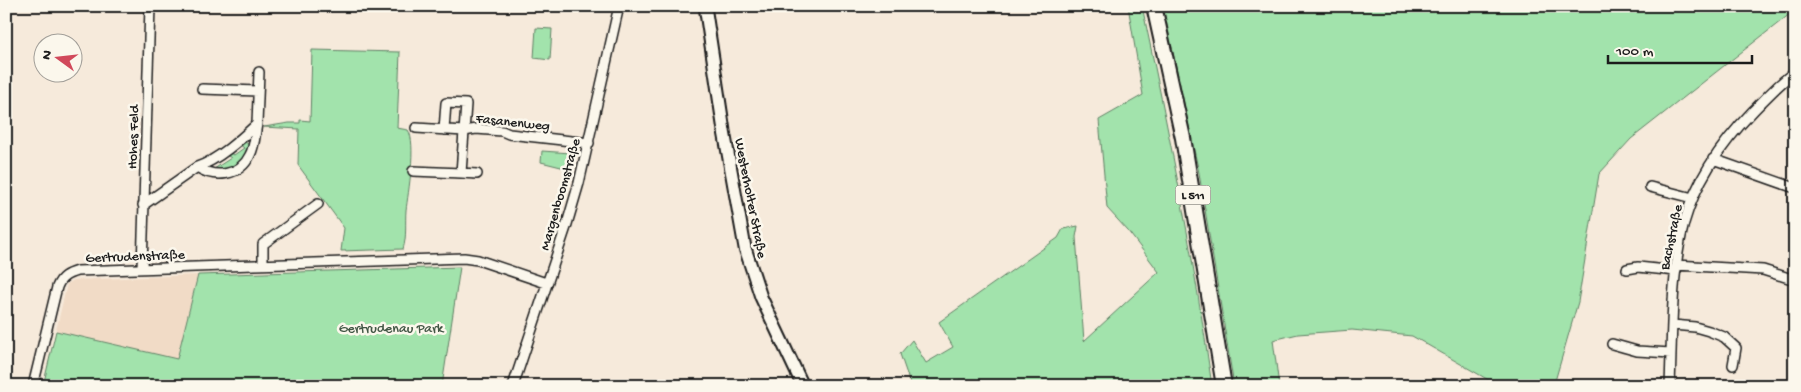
<svg xmlns="http://www.w3.org/2000/svg" width="1801" height="392" viewBox="0 0 1801 392" font-family="'Gochi Hand',sans-serif">
	<style>
		.built { fill: #f1dbc6 }
		.green { fill: #a2e3ac; stroke: #5f8064 }
		.lines { fill: none; stroke-linecap: round; stroke-linejoin: round }
		.minor-casing { stroke: #1c1c1c; stroke-width: 12 }
		.tertiary-casing { stroke: #1c1c1c; stroke-width: 15 }
		.trunk-casing { stroke: #1c1c1c; stroke-width: 18 }
		.minor { stroke: #fbf7ec; stroke-width: 9 }
		.tertiary { stroke: #fbf7ec; stroke-width: 11 }
		.trunk { stroke: #fbf7ec; stroke-width: 14 }
		.labels { text-anchor: middle; stroke-width: 5; stroke-linejoin: round; paint-order: stroke }
		.shield { fill: #fbf7ec; stroke: #5f5e5a; stroke-width: 1 }
		.shield-label { font-size: 12px; font-weight: bold; fill: #1c1c1c }
		.street-label { font-size: 14px; fill: #1c1c1c; stroke: #fbf7ec }
		.park-label { font-size: 14px; fill: #445847; stroke: #fbf7ec }
	</style>
	<rect width="100%" height="100%" fill="#f6eadb"/>
	<filter id="ink" filterUnits="userSpaceOnUse"><feTurbulence type="fractalNoise" baseFrequency=".02" numOctaves="2"/><feDisplacementMap in="SourceGraphic" scale="10" xChannelSelector="R" yChannelSelector="G"/><feConvolveMatrix kernelMatrix="1 2 1 2 8 2 1 2 1" color-interpolation-filters="sRGB"/></filter>
	<g filter="url(#ink)">
		<path class="built" d="M198,275L177,359L56,331L67,284L74,280Z"/>
		<path class="green" d="M1128,6H1142C1169,132 1194,258 1212,386H911L900,354L912,340L926,363L953,347L939,322L1058,238L1063,229L1078,226L1076,237L1084,341L1159,272L1128,231L1107,208L1099,120L1143,95Z
			M1163,6H1795V10L1631,139L1599,174L1578,302L1555,381L1539,386H1499L1412,336L1352,330L1298,334L1273,340L1279,386H1234L1199,173Z
			M536,28L552,29L550,60L534,58Z
			M312,50L400,52L397,128L408,130C417,142 408,194 406,210C405,223 407,237 403,249L341,251L344,228L298,165L299,129L264,127L289,123H300V120L310,121Z
			M244,141L249,145C243,164 236,167 218,173L206,167L207,166L214,169L231,158L225,154L228,152L234,155L244,148L239,144Z
			M542,151L571,153L569,169L541,162Z
			M460,267L442,386H43L56,331L177,359L198,275Z"/>
		<g class="lines">
			<g class="minor-casing">
				<path id="minor" d="M202,89L258,91
					M416,128L464,131L476,129L502,131L509,134L589,143
					M1713,159L1795,188
					M197,167C215,179 240,176 250,155C255,146 255,134 257,124
					M413,171L461,173L466,104L446,103L444,130
					M461,173L477,174
					M1650,187L1693,198
					M143,205L197,167C218,160 241,139 257,124L259,72
					M263,264V244L318,204
					M1676,265L1763,270L1795,280
					M142,268L150,6
					M1627,269L1638,267L1676,271
					M1673,325L1695,327L1709,331L1724,337L1736,348L1733,365
					M1612,344L1637,351L1671,353
					M33,386L57,287C61,277 67,274 77,271L464,258L478,260L546,283
					M513,386L567,224L579,183L619,6
					M1670,386C1672,333 1671,274 1684,223C1696,180 1723,142 1753,111C1767,97 1779,83 1795,72"/>
			</g>
			<g class="tertiary-casing">
				<path id="tertiary" d="M705,6L724,131L745,248L761,297L803,386"/>
			</g>
			<g class="trunk-casing">
				<path id="trunk" d="M1154,6L1183,138L1224,386"/>
			</g>
			<use href="#minor" class="minor"/>
			<use href="#tertiary" class="tertiary"/>
			<use href="#trunk" class="trunk"/>
		</g>
	</g>
	<g class="labels">
		<rect class="shield" x="1175.5" y="185.5" width="35" height="19" rx="4"/>
		<g class="shield-label">
			<text x="1193" y="199">L 511</text>
		</g>
		<g class="street-label">
			<text transform="translate(513 121) rotate(6)" y="5">Fasanenweg</text>
			<text transform="translate(132 137) rotate(-88)" y="5">Hohes Feld</text>
			<text transform="translate(559 194) rotate(-74)" y="5">Margenboomstraße</text>
			<text transform="translate(752 198) rotate(79)" y="5">Westerholter Straße</text>
			<text transform="translate(1670 237) rotate(-78)" y="5">Bachstraße</text>
			<text transform="translate(135 255) rotate(-2)" y="5">Gertrudenstraße</text>
		</g>
		<g class="park-label">
			<text x="391" y="332">Gertrudenau Park</text>
		</g>
	</g>
	<rect width="1801" height="392" fill="none" stroke="#fbf7ec" stroke-width="25"/>
	<rect x="12" y="12" width="1776" height="367" fill="none" stroke="#1c1c1c" stroke-width="2" filter="url(#ink)"/>
	<g transform="translate(58 58) rotate(285)"><circle r="24" fill="#fbf7ec" stroke="#a29f99"/>
	<path d="M0-4L9 19L0 12L-9 19Z" fill="#d1495b"/>
	<text y="-8" font-size="14" font-weight="bold" text-anchor="middle" fill="#1c1c1c">N</text>
	</g>
	<path d="M1608 55v8h144v-8" fill="none" stroke="#1c1c1c" stroke-width="2.5"/>
	<text x="1616" y="55" font-size="15" fill="#1c1c1c" stroke="#fbf7ec" stroke-width="4" paint-order="stroke">100 m</text>
</svg>
